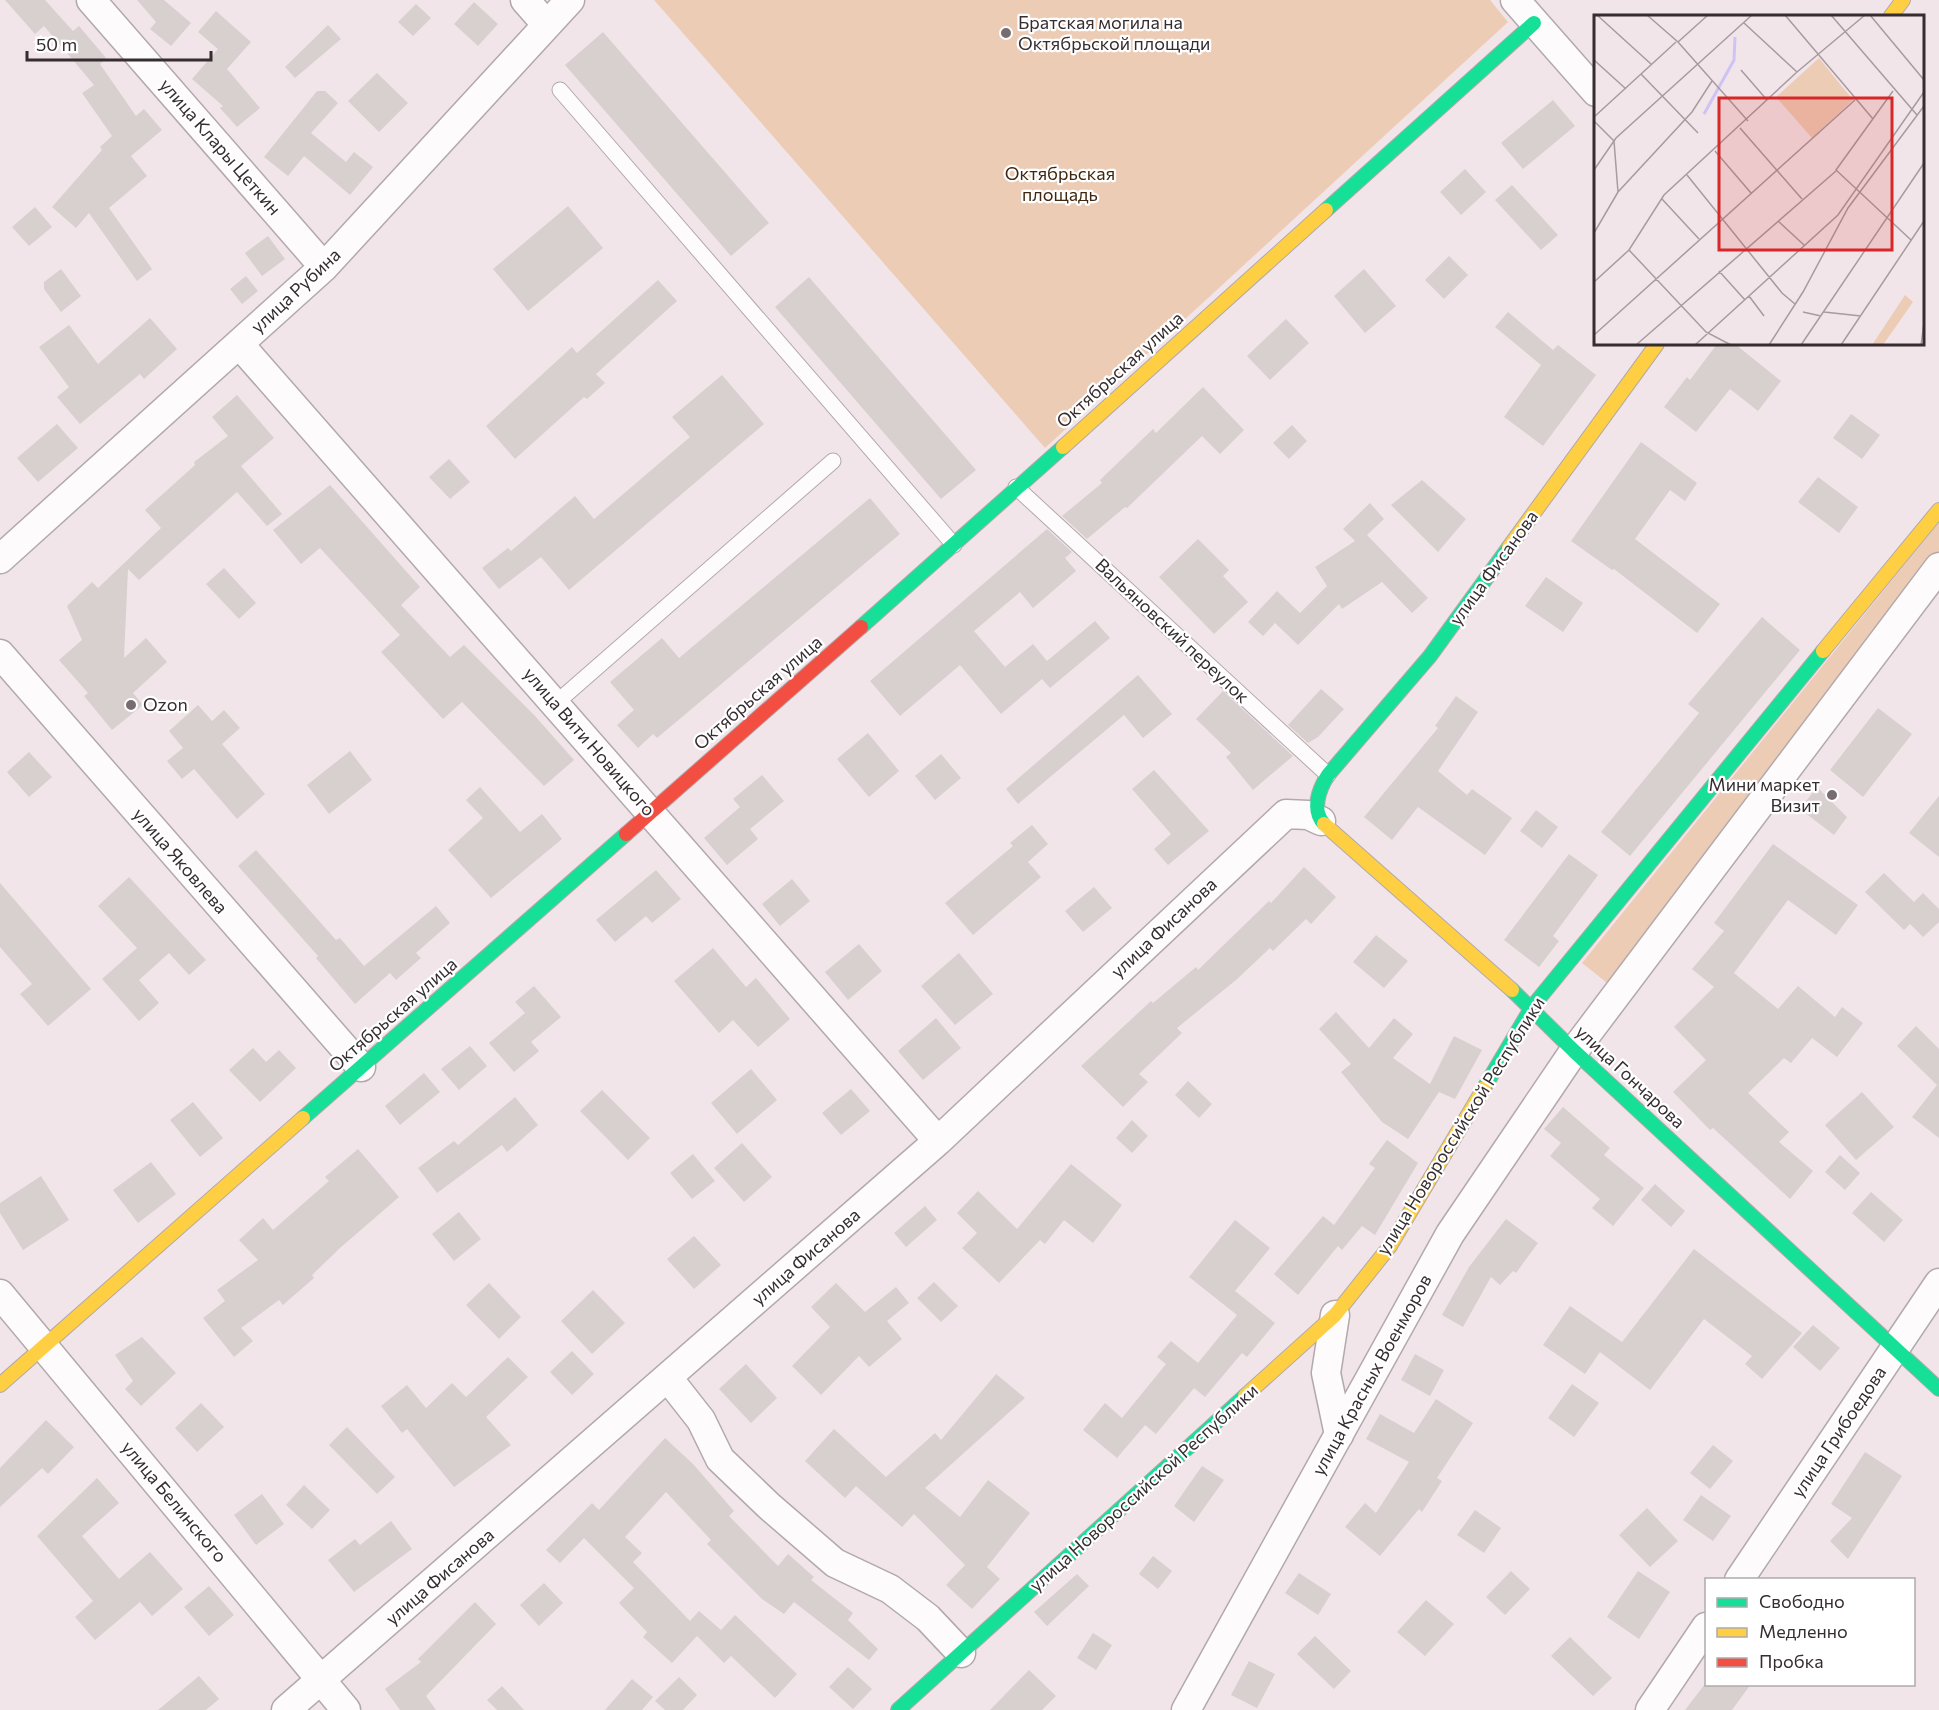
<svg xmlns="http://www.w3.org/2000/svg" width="1939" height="1710" viewBox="0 0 1939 1710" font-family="Commissioner,sans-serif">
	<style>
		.green { fill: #edccb6 }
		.building { fill: #d8cfcf }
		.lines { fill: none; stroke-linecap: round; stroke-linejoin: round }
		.lane-casing { stroke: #b2a9ac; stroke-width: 17 }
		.street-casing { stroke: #b2a9ac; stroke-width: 31 }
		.fast-casing { stroke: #b2a9ac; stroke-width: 16 }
		.slow-casing { stroke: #b2a9ac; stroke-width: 16 }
		.jam-casing { stroke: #b2a9ac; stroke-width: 16 }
		.lane { stroke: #fdfbfc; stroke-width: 15 }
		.street { stroke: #fdfbfc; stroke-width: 28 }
		.fast { stroke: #16e098; stroke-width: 14 }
		.slow { stroke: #ffcf43; stroke-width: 14 }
		.jam { stroke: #f24e42; stroke-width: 14 }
		.poi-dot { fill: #776d71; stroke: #fff; stroke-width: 2 }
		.labels { text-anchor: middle; stroke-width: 4.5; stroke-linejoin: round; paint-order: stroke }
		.poi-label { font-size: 18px; fill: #352d30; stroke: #fff; text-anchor: start }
		.street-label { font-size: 18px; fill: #352d30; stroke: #fff }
		.park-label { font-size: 18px; fill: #402710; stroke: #fff }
		.inset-river { fill: none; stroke: #cec3f4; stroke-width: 3 }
		.inset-road { fill: none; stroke: #a69b9f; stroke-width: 1.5 }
		.view { fill: #d62828; fill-opacity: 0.15; stroke: #d62828; stroke-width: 3 }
		.inset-edge { fill: none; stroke: #352d30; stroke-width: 3 }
	</style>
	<rect width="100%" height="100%" fill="#f1e5e9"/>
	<path class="green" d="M654,0H1490L1508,22L1045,448Z
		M1939,522V553L1611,986L1582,963Z"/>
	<path class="building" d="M5,0H45L73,31L79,26L106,58L100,64L136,116L144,109L162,130L131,156L147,176L109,208L152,269L137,281L89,213L76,228L52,207L102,150L100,147L112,136L82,93L94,85L44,26L35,34Z
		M137,0H164L191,23L171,46L150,29L156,22Z
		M474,2L498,24L478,46L454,24Z
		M416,4L431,18L413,36L398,22Z
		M216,11L251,42L227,69L260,108L237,127L220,108L223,106L192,79L218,49L198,32Z
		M328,25L341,39L295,78L285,67Z
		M603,32L769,223L731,256L565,65Z
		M377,73L408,103L379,132L348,101Z
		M317,91H325L338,103L311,133L346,162L354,152L373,167L350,195L304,156L288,176L264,157Z
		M1553,100L1575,126L1523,169L1501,143Z
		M1465,169L1486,192L1461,215L1440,192Z
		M1512,185L1558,235L1541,250L1495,200Z
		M568,206L603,248L528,311L493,269Z
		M35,207L52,227L29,246L12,227Z
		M268,236L285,259L262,276L245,253Z
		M1449,256L1468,275L1444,299L1425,280Z
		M61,269L81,296L61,312L44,289V282Z
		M1364,269L1396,306L1365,333L1334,296Z
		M246,276L258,291L242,304L230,289Z
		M809,277L976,470L941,499L775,307Z
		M658,280L677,301L596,374L605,383L587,399L584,397L515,459L486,426L572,347L577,353Z
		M1508,312L1553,350L1558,345L1596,375L1543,446L1504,417L1541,365L1495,327Z
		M150,318L177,349L144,379L140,374L80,424L57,397L69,387L39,347L69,325L98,364Z
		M1286,319L1309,343L1270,380L1247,356Z
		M1717,344H1735L1781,381L1758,411L1730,389L1696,432L1664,407L1687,377L1690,380Z
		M722,375L764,424L569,590L541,557L499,589L482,568L508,548L511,551L575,496L594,519L690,437L672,417Z
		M1203,387L1244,430L1220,454L1202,436L1127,508L1125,507L1087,539L1062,516L1102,483L1100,480L1153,429L1156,433Z
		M237,395L274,438L241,466L282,514L267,526L237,492L139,580L128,569L124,658L146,638L167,662L133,693L143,705L112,730L84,696L88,693L59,660L82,640L67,606L92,582L98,588L161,528L145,510L195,465L194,462L228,436L212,417Z
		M1851,414L1880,435L1862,459L1833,438Z
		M57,424L78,448L38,482L17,458Z
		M1292,425L1307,441L1289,459L1273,443Z
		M1641,442L1697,483L1685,501L1670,490L1635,539L1720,604L1697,633L1614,569L1612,570L1571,541Z
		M449,459L470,482L450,499L429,477Z
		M1818,477L1858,507L1839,533L1798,502Z
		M1422,480L1466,519L1438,552L1391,505Z
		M330,485L420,587L401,605L450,657L464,645L535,716L574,760L544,786L462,702L443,719L381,652L400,635L320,548L301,564L273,530Z
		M870,498L900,534L657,738L653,734L638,748L617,725L634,710L610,682L662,638L679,658Z
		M1370,503L1384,519L1367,535L1428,598L1412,613L1382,582L1342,609L1339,604L1298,645L1275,623L1263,636L1248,622L1277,591L1300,613L1327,586L1315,567L1355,541L1343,529Z
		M1047,529L1072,552L1065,558L1076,571L1033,608L1020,592L974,631L1005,667L1033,644L1047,661L1095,621L1110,638L1050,688L1042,679L1001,714L960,665L900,716L870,681Z
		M1198,539L1229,570L1223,576L1248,602L1214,634L1159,577Z
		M224,568L256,603L239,619L206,584Z
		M1546,577L1583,603L1563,632L1525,606Z
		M1762,617L1800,650L1630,856L1601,832L1699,713L1688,704Z
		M1138,675L1172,714L1143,738L1124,715L1018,804L1006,789Z
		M1321,689L1344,709L1318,737L1308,743L1288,725Z
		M1223,691L1293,756L1253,790L1226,757L1231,753L1196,719Z
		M1456,696L1478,712L1438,771L1467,795L1472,789L1512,818L1485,855L1418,807L1392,840L1364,817L1438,728L1435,726Z
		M198,705L212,721L224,710L240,728L222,744L265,794L237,819L194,769L182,779L167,761L183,748L169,731Z
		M1878,708L1912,734L1863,797L1830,770Z
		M868,733L899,771L869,797L837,759Z
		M350,751L372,780L329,814L307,785Z
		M29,752L52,777L29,797L7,772Z
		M941,754L961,778L935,800L915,776Z
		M1154,770L1209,831L1168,865L1154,849L1171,834L1132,789Z
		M762,775L784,801L750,829L758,839L727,865L704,838L740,807L733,799Z
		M480,787L520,832L542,814L562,839L491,898L448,850L483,818L466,800Z
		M1817,787L1847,817L1834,835L1800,809Z
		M1939,796V857L1909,833Z
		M1536,810L1558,827L1542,848L1520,831Z
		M1032,825L1048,844L1028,862L1041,877L973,935L945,903L1013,846L1010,843Z
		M1773,844L1858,905L1836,935L1788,900L1734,973L1778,1009L1798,986L1835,1017L1842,1007L1863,1023L1837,1057L1812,1038L1791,1063L1784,1058L1748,1093L1789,1132L1779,1142L1813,1171L1790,1199L1713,1128L1710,1130L1673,1092L1706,1060L1674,1027L1714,987L1692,969L1724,931L1714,923Z
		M256,850L336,940L340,938L364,966L436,906L450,923L416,953L421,958L396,980L390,973L355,1004L316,958L318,956L238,866Z
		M1569,854L1598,875L1553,936L1559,941L1539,967L1504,940Z
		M1304,867L1336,897L1311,924L1306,919L1273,951L1270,948L1236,980L1177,1028L1182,1033L1139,1074L1148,1082L1123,1107L1081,1066L1151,1001L1153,1003L1196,967L1198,970L1269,901L1271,903Z
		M656,870L681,899L652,923L646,916L615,942L596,920Z
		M1884,873L1914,902L1923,893L1939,909V922L1923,937L1910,924L1904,930L1865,892Z
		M129,877L206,960L189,975L169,953L139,980L159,1003L139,1021L102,979L137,948L98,906Z
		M792,879L810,901L780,926L762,904Z
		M0,883L91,989L48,1026L20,994L32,984L0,947Z
		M1094,887L1112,908L1083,932L1065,911Z
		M1376,935L1408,961L1384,988L1353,962Z
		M859,944L882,971L848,1000L825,972Z
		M713,948L746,987L756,978L790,1019L758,1047L733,1020L719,1033L674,981Z
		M959,953L993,994L955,1025L921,986Z
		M534,986L561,1017L531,1042L539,1051L514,1072L489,1043L525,1013L515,1002Z
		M1336,1012L1369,1048L1394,1018L1413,1034L1393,1058L1430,1084L1454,1036L1482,1050L1455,1099L1439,1092L1408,1139L1382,1122L1341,1072L1351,1064L1319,1029Z
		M936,1018L961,1048L923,1080L898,1051Z
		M1916,1026L1939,1049V1138L1912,1117L1937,1085L1897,1046Z
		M470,1046L487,1066L459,1090L441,1069Z
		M253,1048L266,1062L279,1050L296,1068L260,1102L229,1070Z
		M751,1069L777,1100L737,1134L711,1103Z
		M424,1073L440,1092L400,1125L385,1106Z
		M1188,1081L1212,1104L1199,1118L1175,1095Z
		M851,1089L870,1111L841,1135L822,1113Z
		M602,1090L650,1138L628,1160L580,1111Z
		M1862,1092L1894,1127L1856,1160L1825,1125Z
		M515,1097L538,1125L507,1152L502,1145L437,1193L418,1168L454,1141L458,1145Z
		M193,1102L223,1138L200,1157L170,1120Z
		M1563,1107L1610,1148L1604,1155L1644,1188L1613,1226L1592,1208L1600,1199L1550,1156L1561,1143L1544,1129Z
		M1132,1120L1148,1136L1132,1153L1116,1138Z
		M1387,1140L1418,1163L1375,1235L1362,1226L1342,1250L1338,1246L1298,1295L1274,1274L1323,1216L1334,1225L1375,1168L1369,1164Z
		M742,1143L772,1177L744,1202L714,1168Z
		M358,1149L399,1197L340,1248L312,1275L314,1278L283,1305L279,1300L241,1328L253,1341L234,1357L203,1318L225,1301L217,1290L258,1260L239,1240L263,1218L273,1230L329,1181L325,1177Z
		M693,1154L715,1181L692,1199L670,1173Z
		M1840,1155L1860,1173L1845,1190L1825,1172Z
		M151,1162L176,1194L138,1223L113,1190Z
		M1071,1164L1122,1205L1093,1243L1064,1220L1045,1244L1040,1240L999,1283L962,1248L977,1233L957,1213L978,1191L1017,1229Z
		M41,1176L69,1220L23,1250L0,1213V1203Z
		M1655,1184L1685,1211L1671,1227L1641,1200Z
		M1871,1192L1903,1220L1884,1242L1852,1213Z
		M925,1206L937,1220L906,1247L894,1233Z
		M459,1212L481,1239L454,1261L432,1234Z
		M1506,1219L1538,1243L1516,1273L1513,1271L1500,1285L1491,1277L1463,1327L1442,1315L1469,1267Z
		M1235,1220L1270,1248L1235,1291L1275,1323L1247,1357L1242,1353L1205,1397L1194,1388L1156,1434L1145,1425L1117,1458L1083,1430L1105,1403L1122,1418L1166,1364L1157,1357L1171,1341L1198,1363L1237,1315L1189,1277Z
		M694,1236L721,1265L694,1289L667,1259Z
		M1694,1249L1802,1333L1762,1379L1745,1364L1752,1356L1704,1319L1650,1390L1600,1352L1585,1374L1543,1345L1570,1306L1622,1342Z
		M934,1282L958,1306L941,1322L917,1298Z
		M489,1283L521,1317L499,1339L466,1305Z
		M836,1283L865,1312L896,1287L909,1303L887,1321L902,1339L869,1367L859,1356L821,1395L792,1366L830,1327L811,1307Z
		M593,1290L625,1323L592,1354L561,1321Z
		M1813,1325L1840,1348L1820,1371L1793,1347Z
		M142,1337L176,1373L141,1406L125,1389L133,1381L115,1355Z
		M572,1351L594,1374L572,1395L550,1372Z
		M1415,1354L1444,1370L1430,1396L1401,1380Z
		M508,1357L528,1377L486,1417L511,1445L454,1487L407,1429L402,1433L381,1406L407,1385L426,1408L452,1383L466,1397Z
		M746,1364L777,1398L751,1423L719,1389Z
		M996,1374L1025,1398L925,1488L960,1517L988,1480L1030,1513L987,1567L1000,1579L972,1609L946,1585L965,1565L914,1514L902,1527L856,1486L845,1498L805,1461L834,1429L886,1477L935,1433L941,1440Z
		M1572,1384L1599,1403L1574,1437L1548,1418Z
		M1436,1399L1473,1423L1437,1478L1442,1481L1422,1512L1419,1509L1380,1556L1345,1527L1365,1503L1376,1513L1409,1462L1366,1439L1380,1414L1414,1433Z
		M201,1403L224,1427L197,1452L175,1428Z
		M46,1420L74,1447L48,1474L42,1468L0,1507V1468Z
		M347,1427L395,1477L377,1494L329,1445Z
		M665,1438L693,1464L734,1511L729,1516L778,1566L788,1554L814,1577L811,1580L853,1613L848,1620L878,1649L869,1660L794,1602L784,1614L762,1599L707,1544L711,1540L666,1492L625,1537L642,1553L633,1562L690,1621L699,1611L721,1630L735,1615L797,1674L775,1698L731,1656L724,1663L697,1636L672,1663L643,1637L647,1632L619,1603L634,1588L584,1538L560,1563L546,1550L592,1503L599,1510Z
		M1713,1445L1733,1461L1710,1489L1690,1473Z
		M1865,1452L1902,1476L1848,1559L1830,1541L1852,1518L1831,1504Z
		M1202,1466L1224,1480L1194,1522L1174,1506Z
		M97,1478L119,1503L82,1536L119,1579L150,1552L183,1589L152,1616L140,1602L95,1640L75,1617L93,1601L37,1536Z
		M304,1485L330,1510L312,1529L286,1505Z
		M262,1494L284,1524L256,1545L234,1515Z
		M1701,1495L1731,1516L1713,1541L1683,1520Z
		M1647,1508L1678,1541L1650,1567L1619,1535Z
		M1475,1510L1501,1528L1484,1553L1457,1535Z
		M391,1521L412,1549L354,1592L328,1560L355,1539L360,1545Z
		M1153,1556L1172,1571L1158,1589L1139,1574Z
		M1511,1571L1530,1589L1505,1615L1486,1597Z
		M1638,1571L1670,1592L1639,1639L1607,1617Z
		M1299,1573L1331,1594L1318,1615L1285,1593Z
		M1077,1574L1089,1586L1047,1626L1034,1612Z
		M544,1583L563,1603L539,1626L520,1605Z
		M209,1586L234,1615L209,1636L184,1607Z
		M1426,1600L1454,1624L1425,1656L1397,1632Z
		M475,1602L496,1624L426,1696L436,1710H400L385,1689L421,1662L418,1659Z
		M1093,1633L1112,1645L1096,1670L1077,1658Z
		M1315,1636L1351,1671L1334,1689L1297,1654Z
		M1570,1637L1612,1678L1593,1696L1551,1656Z
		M1249,1661L1275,1674L1257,1708L1231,1695Z
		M848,1667L872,1689L853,1709L829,1687Z
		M1029,1670L1056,1696L1042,1710H990Z
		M199,1676L219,1699L206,1710H158Z
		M679,1677L697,1695L683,1710H665L655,1701Z
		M632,1679L653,1697L642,1710H605Z
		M1705,1684H1751L1732,1710H1685Z
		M502,1686L524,1710H497L487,1700Z"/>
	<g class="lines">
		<g class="lane-casing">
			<path id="lane" d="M560,90L954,545
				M1016,487L1328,775
				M555,704L833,461"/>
		</g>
		<g class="street-casing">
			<path id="street" d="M91,0L324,267
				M525,0L546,24
				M1515,0L1596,92
				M239,344L938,1141
				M0,559L324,267L570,0
				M0,654L361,1067
				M0,1294L346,1710
				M1335,1315L1326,1373L1339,1435
				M668,1378L701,1420L720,1459L769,1506L835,1563L890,1589L928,1618L961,1653
				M1739,1580L1939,1283
				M286,1710L938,1141L1286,814L1308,815L1321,821
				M1186,1710L1450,1234L1574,1051L1939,567
				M1650,1710L1706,1627"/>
		</g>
		<g class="fast-casing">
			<path id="fast" d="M1326,210L1534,23
				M861,627L1063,447
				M1324,824C1311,810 1319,789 1328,775L1430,656L1509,547
				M1512,990L1574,1051L1939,1389
				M1484,1088L1532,1007L1823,651
				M303,1118L626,834
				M898,1710L1245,1396"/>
		</g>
		<g class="slow-casing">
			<path id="slow" d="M1891,16L1903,0
				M1063,447L1326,210
				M1509,547L1657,344
				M1823,651L1939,510
				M1324,824L1512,990
				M0,1385L303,1118
				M1245,1396L1335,1315L1390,1246L1484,1088"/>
		</g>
		<g class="jam-casing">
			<path id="jam" d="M626,834L861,627"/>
		</g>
		<use href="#lane" class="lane"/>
		<use href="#street" class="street"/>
		<use href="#fast" class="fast"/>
		<use href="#slow" class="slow"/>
		<use href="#jam" class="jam"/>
	</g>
	<g class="poi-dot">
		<circle cx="1006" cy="33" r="6"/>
		<circle cx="131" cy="705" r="6"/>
		<circle cx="1832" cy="795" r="6"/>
	</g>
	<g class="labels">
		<g class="poi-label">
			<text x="1018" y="29">Братская могила на<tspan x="1018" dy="21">Октябрьской площади</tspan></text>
			<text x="143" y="711">Ozon</text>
			<text x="1820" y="791" text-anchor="end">Мини маркет<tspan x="1820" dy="21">Визит</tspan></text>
		</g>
		<g class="street-label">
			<text transform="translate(220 147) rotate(49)" y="6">улица Клары Цеткин</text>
			<text transform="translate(296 291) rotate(-43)" y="6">улица Рубина</text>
			<text transform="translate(1120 370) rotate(-42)" y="6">Октябрьская улица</text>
			<text transform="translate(1494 568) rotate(-54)" y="6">улица Фисанова</text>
			<text transform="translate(1172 631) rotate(43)" y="6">Вальяновский переулок</text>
			<text transform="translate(758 693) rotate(-41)" y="6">Октябрьская улица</text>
			<text transform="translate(589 742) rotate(49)" y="6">улица Вити Новицкого</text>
			<text transform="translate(180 861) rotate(49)" y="6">улица Яковлева</text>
			<text transform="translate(1164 928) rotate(-43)" y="6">улица Фисанова</text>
			<text transform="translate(393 1015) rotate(-41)" y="6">Октябрьская улица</text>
			<text transform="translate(1630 1077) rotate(43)" y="6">улица Гончарова</text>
			<text transform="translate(1461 1126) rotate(-58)" y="6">улица Новороссийской Республики</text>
			<text transform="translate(806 1257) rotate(-41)" y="6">улица Фисанова</text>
			<text transform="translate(1372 1375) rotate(-61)" y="6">улица Красных Военморов</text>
			<text transform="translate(1839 1432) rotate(-56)" y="6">улица Грибоедова</text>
			<text transform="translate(1144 1488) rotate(-42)" y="6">улица Новороссийской Республики</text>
			<text transform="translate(174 1502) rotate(50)" y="6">улица Белинского</text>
			<text transform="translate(440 1577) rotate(-41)" y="6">улица Фисанова</text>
		</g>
		<g class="park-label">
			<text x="1060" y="180">Октябрьская<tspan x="1060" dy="21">площадь</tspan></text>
		</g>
	</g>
	<g transform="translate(1594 15)">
		<rect width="330" height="330" fill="#f1e5e9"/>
		<path d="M225,43L259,85L218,123L182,82ZM311,280L319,287L289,330H278Z" fill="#edccb6"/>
		<path class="inset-river" d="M110,99L140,45L141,22"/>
		<path class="inset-road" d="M3,0L57,49M53,0L84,27L154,106M191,0L279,104M237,0L323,100M276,0L330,65M150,8L203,57M84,27L114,0M0,45L32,74M147,55L173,85M47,59L104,118M299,76L242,155L317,225M0,102L82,27M0,106L20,126M146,113L208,184M20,126L24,177M121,136L157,178M0,155L22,123L158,0M93,160L188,278L201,289M68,184L105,224M184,206L210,230M0,218L24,177L98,97L118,66M35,235L112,317L137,330M125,256L151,285M0,267L35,235L70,180L203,57L271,0M155,281L170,301M209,297L227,301M230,297L267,301M0,320L261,85M42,330L242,156M101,330L244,200L330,77M175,330L209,277L254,193L330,91M207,330L330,148M247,330L330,206M327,330L330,308"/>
		<path class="view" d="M125,83H298V235H125Z"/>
		<rect width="330" height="330" class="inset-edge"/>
	</g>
	<rect x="1705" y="1578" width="210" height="108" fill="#ffffff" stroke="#aeabac" stroke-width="1.5"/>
	<rect x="1717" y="1598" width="30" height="9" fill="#16e098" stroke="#aeabac" stroke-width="1.5"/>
	<text x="1759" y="1608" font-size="18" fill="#352d30">Свободно</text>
	<rect x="1717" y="1628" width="30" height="9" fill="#ffcf43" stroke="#aeabac" stroke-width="1.5"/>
	<text x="1759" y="1638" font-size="18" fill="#352d30">Медленно</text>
	<rect x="1717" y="1658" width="30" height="9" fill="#f24e42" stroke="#aeabac" stroke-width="1.5"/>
	<text x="1759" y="1668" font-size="18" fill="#352d30">Пробка</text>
	<path d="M27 51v9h184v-9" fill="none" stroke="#352d30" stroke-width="3"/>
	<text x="36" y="51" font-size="18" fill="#352d30" stroke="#ffffff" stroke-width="4.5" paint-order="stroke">50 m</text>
</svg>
